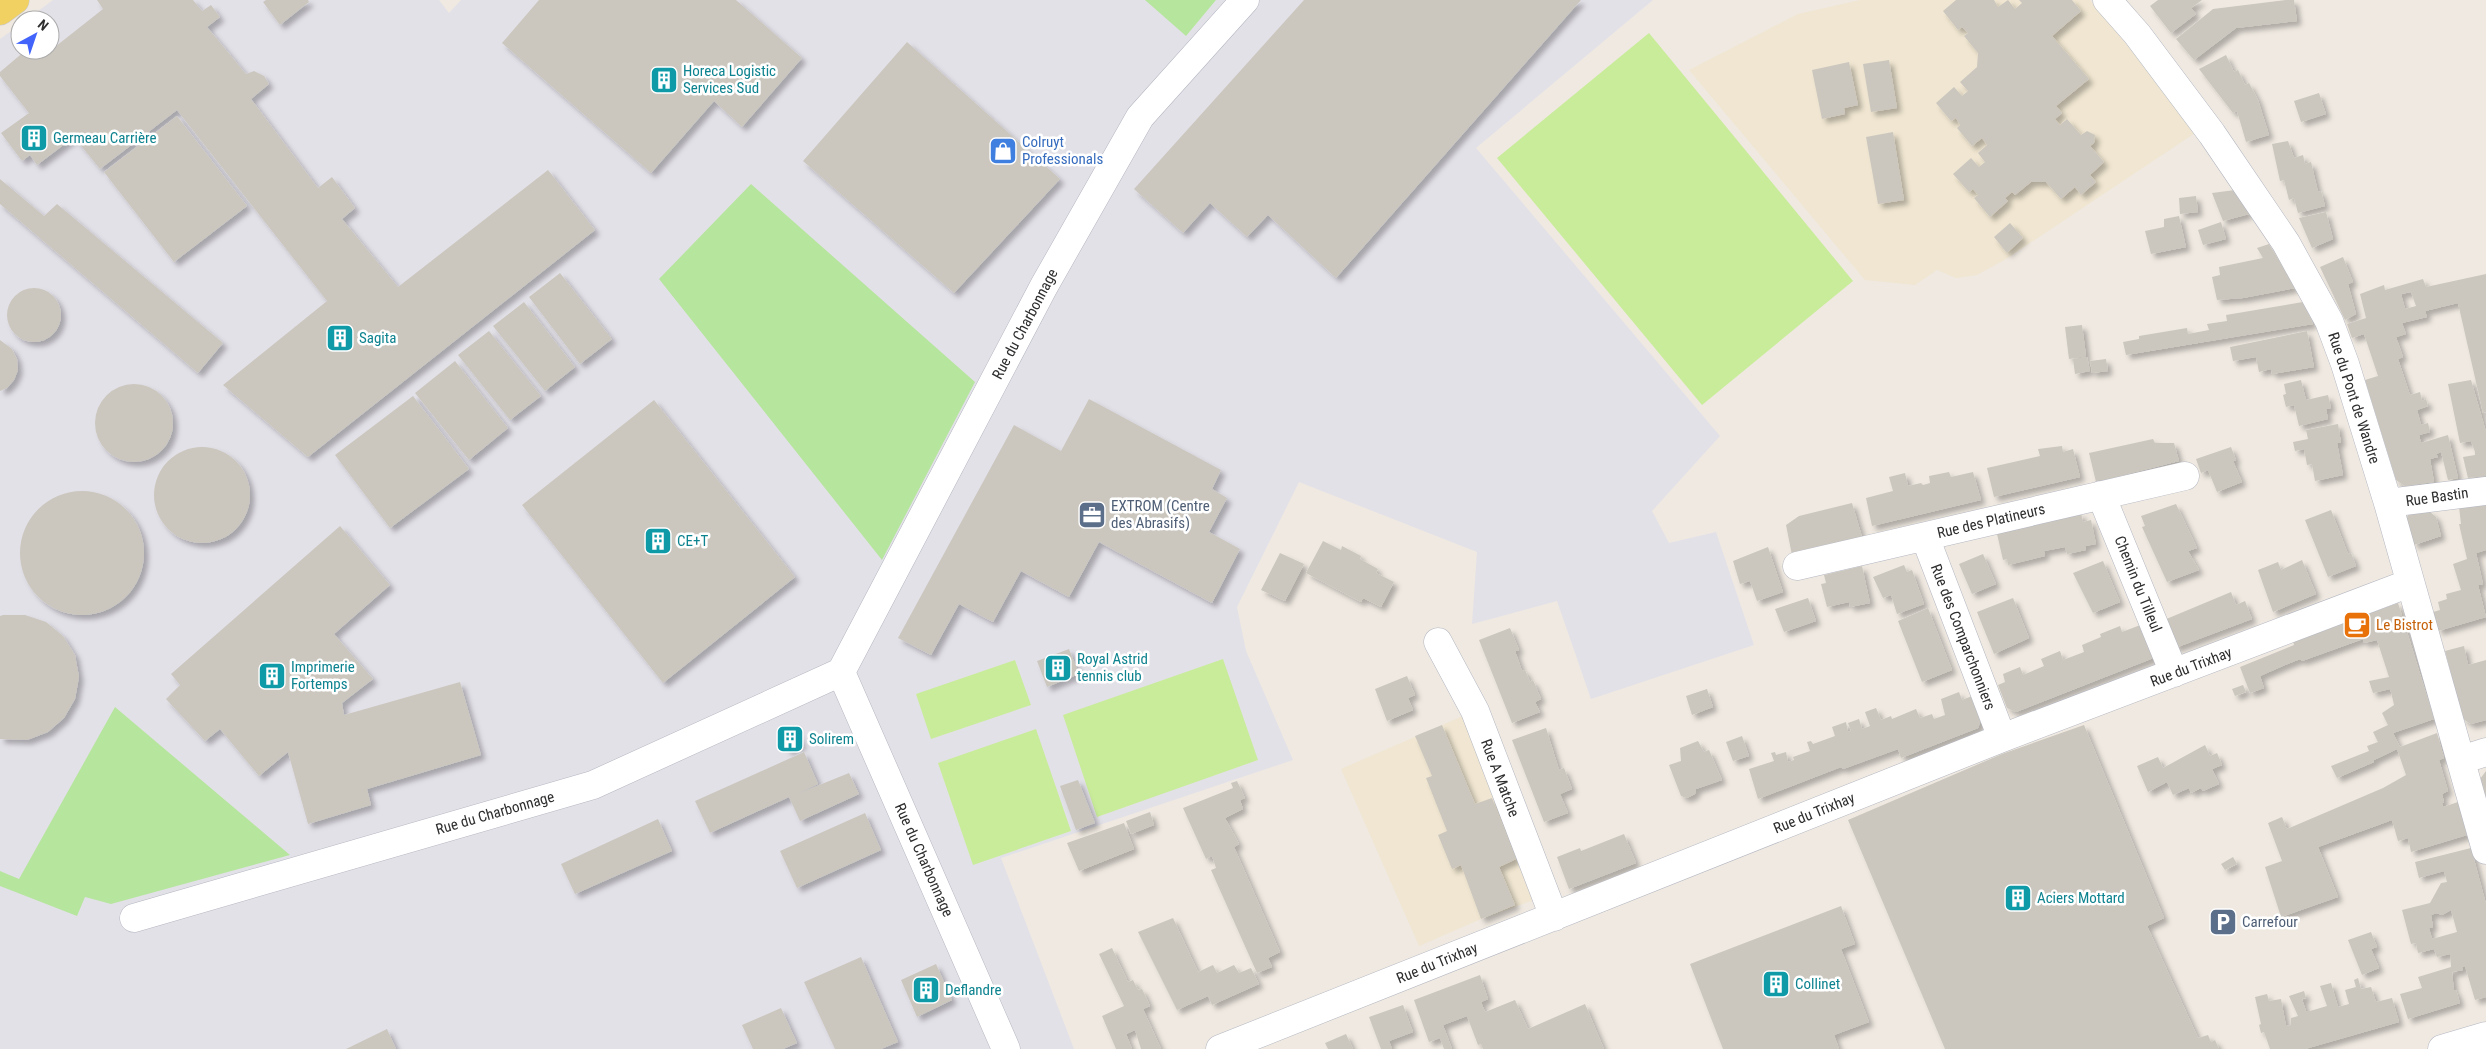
<svg xmlns="http://www.w3.org/2000/svg" width="2486" height="1049" viewBox="0 0 2486 1049" font-family="'Roboto Condensed',sans-serif">
	<style>
		.industrial { fill: #e3e1e8 }
		.education { fill: #f0e6d1 }
		.green { fill: #b6e59e }
		.pitch { fill: #c9ec9a }
		.building { fill: #cbc7bf; fill-rule: evenodd; filter: url(#shadow) }
		.lines { fill: none; stroke-linecap: round; stroke-linejoin: round }
		.minor-casing { stroke: #b4b7c1; stroke-width: 29 }
		.major-casing { stroke: #c9c9c9; stroke-width: 29 }
		.minor { stroke: #fff; stroke-width: 28 }
		.major { stroke: #f2d163; stroke-width: 28 }
		.labels { text-anchor: middle; stroke-width: 5; stroke-linejoin: round; paint-order: stroke }
		.culture-label { font-size: 15px; fill: #0d838f; stroke: #fff; text-anchor: start }
		.shop-label { font-size: 15px; fill: #366cbe; stroke: #fff; text-anchor: start }
		.street-label { font-size: 15px; fill: #2e2e2e; stroke: #fff }
		.service-label { font-size: 15px; fill: #4e5e75; stroke: #fff; text-anchor: start }
		.food-label { font-size: 15px; fill: #c56008; stroke: #fff; text-anchor: start }
	</style>
	<defs>
		<filter id="shadow"><feDropShadow dx="4.5" dy="4.5" stdDeviation="2.5" flood-color="#0004"/></filter>
	</defs>
	<rect width="100%" height="100%" fill="#efe9e1"/>
	<path class="industrial" d="M53,0H439L449,13L461,0H1653L1476,148L1720,436L1652,511L1669,543L1716,532L1754,645L1591,699L1557,601L1472,624L1477,552L1299,482L1237,607L1246,651L1293,760L1001,858L1074,1049H0V39L20,25V50H50V20H26Z"/>
	<path class="education" d="M1860,0H2090L2198,131L2006,259L1977,275L1956,278L1937,270L1915,285L1865,280L1689,70L1798,14Z
		M1463,716L1534,900L1481,919L1419,946L1341,769Z"/>
	<path class="green" d="M1145,0H1216L1186,36Z
		M751,184L975,382L882,560L659,279Z
		M115,707L290,855L111,904L85,897L77,916L0,886V871L19,879Z"/>
	<path class="pitch" d="M1649,33L1853,281L1702,405L1497,158Z
		M1223,659L1258,760L1097,817L1063,715Z
		M1015,660L1031,705L931,739L916,694Z
		M1036,729L1071,831L973,865L938,763Z"/>
	<path class="building" d="M97,0H193L202,11L211,5L220,17L207,27L246,74L254,71L264,76L269,84L251,99L318,188L332,177L355,208L342,219L398,287L548,170L595,230L308,457L223,385L327,301L177,110L100,169L74,137L37,165L30,155L22,161L1,133L29,113L0,76V72L26,50H42L46,54L103,9Z
		M266,0H308L309,2L280,25L263,2Z
		M539,0H736L802,58L742,127L714,101L651,173L502,43Z
		M1304,0H1581L1336,278L1268,215L1247,237L1210,203L1183,233L1134,189Z
		M1956,0H1994L1998,7L2008,0L2015,9L2022,3L2019,0H2072L2081,11L2052,36L2089,79L2056,106L2062,113L2055,119L2060,125L2067,119L2081,135L2087,131L2095,135L2094,143L2090,146L2104,162L2090,175L2096,182L2081,195L2075,187L2061,199L2046,182H2031L2015,195L2012,192L2005,198L2008,201L1990,217L1974,198L1978,195L1973,189L1969,192L1953,174L1971,158L1979,167L1985,162L1978,153L1987,145L1982,138L1972,146L1957,128L1960,125L1956,118L1951,121L1936,103L1954,87L1962,96L1968,91L1960,82L1977,67L1978,53L1964,36L1968,33L1962,27L1958,30L1943,11Z
		M2158,0H2202L2191,8L2196,14L2171,33L2150,6Z
		M2286,0H2294L2297,21L2236,28L2194,60L2176,39L2213,9Z
		M907,42L1060,179L954,293L803,161Z
		M2226,55L2234,72L2238,70L2245,85L2249,83L2258,100L2269,135L2246,142L2237,111L2233,113L2199,69Z
		M1889,60L1897,108L1871,112L1863,64Z
		M1849,62L1858,105L1844,108L1845,114L1822,119L1812,70Z
		M2319,93L2326,114L2301,122L2294,101Z
		M177,116L247,206L174,262L104,172Z
		M1893,132L1904,200L1878,204L1866,137Z
		M2288,141L2294,158L2303,155L2305,164L2311,162L2318,192L2321,191L2325,206L2298,213L2294,198L2289,200L2284,180L2280,181L2272,144Z
		M0,179L44,216L57,204L223,343L198,373L0,204Z
		M2235,190L2249,214L2223,221L2212,193Z
		M2196,196L2198,212L2180,214L2179,198Z
		M2326,212L2333,239L2312,248L2299,218Z
		M2179,216L2186,247L2151,254L2145,231L2164,227V219Z
		M2221,222L2226,239L2203,245L2198,230Z
		M2010,223L2023,238L2007,253L1994,237Z
		M2269,244L2295,288L2243,298L2217,300L2212,277L2220,275L2219,267L2263,258L2257,248Z
		M2343,257L2353,282L2348,284L2356,314L2345,320L2320,267Z
		M560,273L612,339L580,364L529,297Z
		M2486,274V412L2483,413L2458,303L2425,311L2427,317L2402,323L2406,334L2396,337L2403,357L2398,359L2410,395L2420,392L2422,401L2426,399L2428,406L2417,410L2421,425L2428,423L2430,432L2419,435L2421,443L2448,435L2458,478L2448,480L2441,452L2436,454L2438,457L2430,459L2434,482L2405,486L2396,480L2365,380L2378,376L2364,334L2352,338L2347,324L2366,318L2360,294L2384,285L2385,290L2423,279L2426,287ZM2411,292L2416,306L2405,309L2401,294Z
		M7 315a27 27 0 1 1 54 0a27 27 0 1 1-54 0Z
		M524,302L575,367L545,391L493,326Z
		M2303,302L2313,324L2126,355L2123,342L2139,339V336L2187,328L2188,334L2209,330L2207,324L2227,321L2226,315Z
		M2082,325L2086,356L2069,359L2065,327Z
		M489,331L541,396L510,420L458,355Z
		M2307,331L2314,367L2272,374L2271,369L2259,372L2256,357L2233,361L2230,347Z
		M0,340L12,349L17,359L18,370L14,380L7,388L0,391Z
		M2087,357L2090,371L2075,374L2073,359Z
		M2106,359L2108,371L2092,373L2090,361Z
		M455,361L508,428L469,460L415,393Z
		M2301,380L2306,400L2328,395L2331,408L2326,409L2328,419L2299,426L2294,405L2286,407L2283,395L2286,394L2284,384Z
		M2471,380L2486,432V476L2468,478L2463,457L2475,455V452L2471,441L2460,443L2448,384Z
		M95 423a39 39 0 1 1 78 0a39 39 0 1 1-78 0Z
		M413,396L469,469L390,528L335,455Z
		M1089,399L1221,470L1212,489L1227,498L1209,532L1240,549L1212,603L1099,542L1069,597L1021,571L993,622L959,604L931,655L898,638L1014,425L1061,451Z
		M654,400L795,577L663,683L522,505Z
		M2338,424L2341,443H2337L2343,475L2315,481L2312,464L2307,465L2304,449L2295,451L2293,442L2308,439L2306,430Z
		M2153,439L2155,443H2174L2179,461L2096,482L2089,453Z
		M2062,446L2063,452L2073,449L2080,477L1994,497L1987,468L2040,456L2038,449Z
		M2231,447L2236,460L2233,461L2242,482L2217,492L2208,470L2201,473L2196,459Z
		M154 495a48 48 0 1 1 96 0a48 48 0 1 1-96 0Z
		M1949,472L1951,477L1973,472L1981,500L1872,526L1866,498L1893,491L1889,477L1905,473L1908,486L1921,483L1923,485L1930,483L1929,476Z
		M20 553a62 62 0 1 1 124 0a62 62 0 1 1-124 0Z
		M1852,503L1862,537L1792,555L1786,525L1799,516Z
		M2486,503V550L2476,553L2483,584L2478,585L2486,617L2438,631L2433,612L2440,610L2438,602L2447,599L2446,594L2461,590L2453,564L2467,559L2459,524H2461L2459,507Z
		M2176,504L2197,548L2188,551L2199,570L2167,582L2142,527L2145,526L2141,516Z
		M2331,510L2348,554L2351,553L2356,566L2328,577L2305,520Z
		M2429,511L2436,517L2441,536L2414,545L2406,518L2410,513Z
		M2081,513L2083,522L2091,520L2096,544L2085,546L2086,550L2067,554L2065,547L2044,551L2045,556L2008,565L2007,559L2003,560L1997,534Z
		M340,526L390,585L334,634L373,679L342,703L344,715L460,682L481,755L367,789L371,805L308,824L288,752L259,776L220,729L205,741L166,699L180,685L171,674Z
		M1323,541L1341,550L1342,546L1361,556L1360,559L1378,569L1376,573L1394,582L1381,607L1363,598L1361,602L1306,573Z
		M1768,547L1783,592L1757,601L1750,581L1740,584L1733,561Z
		M1280,553L1304,564L1285,601L1261,590Z
		M1983,554L1996,584L1972,594L1959,564Z
		M2302,560L2316,594L2273,612L2258,570L2278,562L2281,570Z
		M2103,561L2120,602L2093,613L2073,573Z
		M1904,565L1907,572L1912,570L1924,604L1897,614L1891,595L1883,598L1873,577Z
		M1862,566L1870,603L1850,607L1849,602L1827,607L1821,584L1826,583L1824,575Z
		M2231,592L2236,605L2245,601L2252,619L2175,648L2164,620Z
		M1808,598L1816,621L1784,632L1775,609Z
		M2013,598L2029,638L1994,654L1977,612Z
		M2398,603L2434,719L2393,733L2400,747L2437,733L2444,758L2439,760L2448,791L2442,794L2444,802L2442,803L2443,807L2458,802L2467,835L2411,852L2408,838L2398,841L2392,820L2318,847L2338,897L2281,917L2265,867L2282,861L2268,823L2282,817L2287,829L2383,788L2406,775L2397,749L2374,760V762L2337,778L2331,766L2369,751L2367,746L2378,742L2373,732L2388,725L2382,713L2394,705L2391,692L2390,689L2373,693L2369,681L2389,677L2377,640L2364,643L2363,639L2302,661L2300,659L2285,665L2260,676L2264,688L2250,693L2240,667L2294,645L2293,641Z
		M1928,608L1952,670L1922,682L1898,621Z
		M3,615H25L46,622L63,636L75,655L79,677L75,699L64,718L48,732L27,740L0,739V616Z
		M2143,624L2156,657L2016,712L2007,708L1998,685L2005,682L2003,674L2020,667L2023,675L2044,666L2041,659L2060,651L2063,660L2084,652L2082,645L2101,637L2100,634L2120,626L2122,632Z
		M1510,628L1519,650L1515,651L1522,671L1525,670L1530,682L1533,680L1541,699L1535,702L1540,712L1512,723L1479,640Z
		M2464,646L2468,665L2486,660V720L2471,724L2463,719L2445,651Z
		M1069,649L1079,674L1047,687L1037,661Z
		M1407,676L1415,695L1408,698L1413,710L1387,721L1375,689Z
		M2243,685L2246,692L2235,696L2232,689Z
		M1707,689L1713,707L1692,715L1686,696Z
		M1959,692L1962,700L1972,696L1981,720L1978,728L1901,758L1898,749L1843,769L1841,767L1758,799L1749,769L1774,761L1771,753L1775,752L1776,755L1786,752L1788,762L1794,760L1793,757L1810,751L1807,742L1811,741L1813,744L1835,736L1832,727L1846,722L1848,732L1851,731L1848,723L1859,719L1862,729L1870,726L1865,712L1876,708L1881,720L1891,716L1892,719L1916,709L1920,718L1932,714L1934,719L1945,715L1941,699Z
		M794,725L802,745L788,751L777,733Z
		M1442,725L1475,804L1492,798L1516,859L1499,867L1515,905L1481,919L1461,865L1452,869L1438,835L1447,831L1426,778L1432,776L1415,736Z
		M2084,725L2164,918L2147,926L2198,1038L2208,1035L2211,1042L2215,1040L2219,1049H1945L1848,820L2002,754Z
		M1546,728L1559,770L1564,768L1572,789L1560,794L1568,813L1544,822L1512,740Z
		M1742,736L1749,756L1733,761L1726,742Z
		M1698,741L1704,752L1709,750L1722,780L1696,789L1695,794L1687,798L1681,796L1669,765L1681,761L1680,748Z
		M2205,745L2210,756L2217,753L2222,765L2212,769L2219,784L2203,791L2201,788L2191,793L2189,788L2173,795L2167,782L2148,792L2137,766L2158,757L2163,768Z
		M804,752L818,784L797,794L849,773L859,794L800,821L789,797L710,833L695,801Z
		M2486,771V797H2485L2480,779Z
		M1078,780L1095,823L1076,830L1060,786Z
		M1237,781L1245,798L1240,800L1243,809L1225,818L1239,844L1234,847L1280,952L1268,958L1272,967L1257,973L1211,870L1216,868L1212,856L1206,859L1183,808L1233,788L1231,783Z
		M1150,812L1154,825L1131,834L1126,821Z
		M865,813L881,850L797,888L780,851Z
		M658,819L672,851L575,894L561,864Z
		M1124,823L1134,849L1079,871L1067,843Z
		M1624,834L1636,863L1569,889L1557,857L1580,848L1581,851Z
		M2471,848L2486,904V997L2475,1000L2465,966L2462,967L2463,970L2452,972L2454,991L2456,990L2460,1003L2408,1019L2400,994L2422,988L2418,977L2451,967L2450,954L2437,957L2434,949L2418,953L2416,943L2411,944L2402,910L2430,903L2441,883L2447,882L2444,871L2419,878L2415,862ZM2451,910L2457,932L2432,939L2429,928L2433,927L2431,915L2436,913L2442,915Z
		M2233,857L2237,864L2225,870L2221,864Z
		M1841,906L1855,944L1841,949L1869,1022L1834,1035L1839,1049H1723L1690,964Z
		M1173,918L1198,972L1213,965L1217,973L1234,965L1239,973L1251,968L1259,984L1212,1005L1208,996L1177,1010L1138,932Z
		M2371,932L2377,947L2371,949L2379,968L2362,975L2348,940Z
		M1112,948L1128,982L1133,980L1138,990L1142,989L1150,1006L1143,1009L1161,1049H1141L1135,1030L1126,1034L1132,1049H1116L1102,1016L1124,1006L1099,954Z
		M861,957L898,1042L881,1049H835L804,982Z
		M936,964L952,1000L917,1017L901,980Z
		M1480,975L1488,999L1481,1002L1485,1012L1515,1000L1528,1029L1585,1004L1604,1049H1483L1481,1044L1478,1045L1467,1016L1443,1025L1452,1049H1444L1440,1038L1429,1042L1414,1000Z
		M2358,978L2361,989L2371,987L2376,1002L2392,998L2399,1022L2305,1049H2270L2264,1032L2261,1033L2259,1025L2261,1024L2255,997L2267,994L2269,1001L2281,999L2286,1026L2291,1025V1018L2298,1016L2289,996L2304,991L2306,998L2302,999L2306,1011H2310L2327,1006L2320,986L2331,983L2338,1007L2349,1004L2345,990L2356,987L2354,980Z
		M1403,1005L1413,1032L1389,1041L1392,1049H1381L1369,1017Z
		M781,1008L797,1043L783,1049H753L742,1025Z
		M387,1029L396,1049H346Z
		M1346,1034L1353,1049H1328L1325,1043Z"/>
	<g class="lines">
		<g class="minor-casing">
			<path id="minor" d="M2107,0L2137,34L2212,134L2286,243L2329,321L2345,364L2388,503L2486,850
				M2101,495L2174,673
				M2388,503L2486,491
				M1925,537L2002,738
				M1797,566L2185,476
				M1438,642L1475,711L1554,917
				M841,672L1006,1049
				M2461,760L2486,752
				M134,918L593,785L841,672L1044,286L1140,117L1245,0
				M1220,1049L2002,738L2410,583
				M2442,1049L2486,1036"/>
		</g>
		<g class="major-casing">
			<path id="major" d="M0,11L15,0"/>
		</g>
		<use href="#minor" class="minor"/>
		<use href="#major" class="major"/>
	</g>
	<defs>
		<g id="building-square" transform="scale(1.4375)"><rect x="-9" y="-9" width="18" height="18" rx="4" fill="#0f9aa8" stroke="#fff"/><path d="M-4-6H4V6H1V3H-1V6H-4ZM-2.5-4.3h1.7v1.8h-1.7ZM.8-4.3h1.7v1.8H.8ZM-2.5-1h1.7V.8h-1.7ZM.8-1h1.7V.8H.8Z" fill="#fff"/></g>
		<g id="shop-square" transform="scale(1.4375)"><rect x="-9" y="-9" width="18" height="18" rx="4" fill="#3f7fe0" stroke="#fff"/><path d="M-5-2.5h2.3a2.7 3.5 0 0 1 5.4 0H5L5.5 6h-11ZM-1.5-2.5h3a1.5 2.3 0 0 0-3 0Z" fill="#fff"/></g>
		<g id="office-square" transform="scale(1.4375)"><rect x="-9" y="-9" width="18" height="18" rx="4" fill="#5c6f8a" stroke="#fff"/><path d="M-6-3h4V-5.5h4V-3h4V5H-6ZM-1-4.5V-3h2v-1.5ZM-6 0V1H6V0Z" fill="#fff"/></g>
		<g id="cafe-square" transform="scale(1.4375)"><rect x="-9" y="-9" width="18" height="18" rx="4" fill="#e8710a" stroke="#fff"/><path d="M-5.5-4.5H6V0H3Q3 3.5 0 3.5H-2.5Q-5.5 3.5-5.5 0ZM3-3.2v2h1.7v-2ZM-6 4.5H4V6H-6Z" fill="#fff"/></g>
		<g id="parking-square" transform="scale(1.4375)"><rect x="-9" y="-9" width="18" height="18" rx="4" fill="#5c6f8a" stroke="#fff"/><path d="M-3.5-5.5H1a3.5 3.5 0 0 1 0 7H-1V5.5H-3.5ZM-1-3.4V-.6H.8a1.4 1.4 0 0 0 0-2.8Z" fill="#fff"/></g>
	</defs>
	<g fill-rule="evenodd">
		<use href="#building-square" x="664" y="80"/>
		<use href="#building-square" x="34" y="138"/>
		<use href="#shop-square" x="1003" y="151"/>
		<use href="#building-square" x="340" y="338"/>
		<use href="#office-square" x="1092" y="515"/>
		<use href="#building-square" x="658" y="541"/>
		<use href="#cafe-square" x="2357" y="625"/>
		<use href="#building-square" x="1058" y="668"/>
		<use href="#building-square" x="272" y="676"/>
		<use href="#building-square" x="790" y="739"/>
		<use href="#building-square" x="2018" y="898"/>
		<use href="#parking-square" x="2223" y="922"/>
		<use href="#building-square" x="1776" y="984"/>
		<use href="#building-square" x="926" y="990"/>
	</g>
	<g class="labels">
		<g class="culture-label">
			<text x="683" y="76">Horeca Logistic<tspan x="683" dy="17">Services Sud</tspan></text>
			<text x="53" y="143">Germeau Carrière</text>
			<text x="359" y="343">Sagita</text>
			<text x="677" y="546">CE+T</text>
			<text x="1077" y="664">Royal Astrid<tspan x="1077" dy="17">tennis club</tspan></text>
			<text x="291" y="672">Imprimerie<tspan x="291" dy="17">Fortemps</tspan></text>
			<text x="809" y="744">Solirem</text>
			<text x="2037" y="903">Aciers Mottard</text>
			<text x="1795" y="989">Collinet</text>
			<text x="945" y="995">Deflandre</text>
		</g>
		<g class="shop-label">
			<text x="1022" y="147">Colruyt<tspan x="1022" dy="17">Professionals</tspan></text>
		</g>
		<g class="street-label">
			<text transform="translate(1025 324) rotate(-62)" y="5">Rue du Charbonnage</text>
			<text transform="translate(2354 398) rotate(72)" y="5">Rue du Pont de Wandre</text>
			<text transform="translate(2437 497) rotate(-8)" y="5">Rue Bastin</text>
			<text transform="translate(1991 521) rotate(-13)" y="5">Rue des Platineurs</text>
			<text transform="translate(2138 584) rotate(68)" y="5">Chemin du Tilleul</text>
			<text transform="translate(1963 637) rotate(69)" y="5">Rue des Comparchonniers</text>
			<text transform="translate(2191 667) rotate(-21)" y="5">Rue du Trixhay</text>
			<text transform="translate(1500 778) rotate(69)" y="5">Rue A Matche</text>
			<text transform="translate(495 813) rotate(-16)" y="5">Rue du Charbonnage</text>
			<text transform="translate(1814 813) rotate(-22)" y="5">Rue du Trixhay</text>
			<text transform="translate(924 860) rotate(66)" y="5">Rue du Charbonnage</text>
			<text transform="translate(1437 963) rotate(-22)" y="5">Rue du Trixhay</text>
		</g>
		<g class="service-label">
			<text x="1111" y="511">EXTROM (Centre<tspan x="1111" dy="17">des Abrasifs)</tspan></text>
			<text x="2242" y="927">Carrefour</text>
		</g>
		<g class="food-label">
			<text x="2376" y="630">Le Bistrot</text>
		</g>
	</g>
	<g transform="translate(35 35) rotate(40)"><circle r="24" fill="#ffffff" stroke="#ababab"/>
	<path d="M0-4L9 19L0 12L-9 19Z" fill="#4264fb"/>
	<text y="-8" font-size="14" font-weight="bold" text-anchor="middle" fill="#2e2e2e">N</text>
	</g>
</svg>
